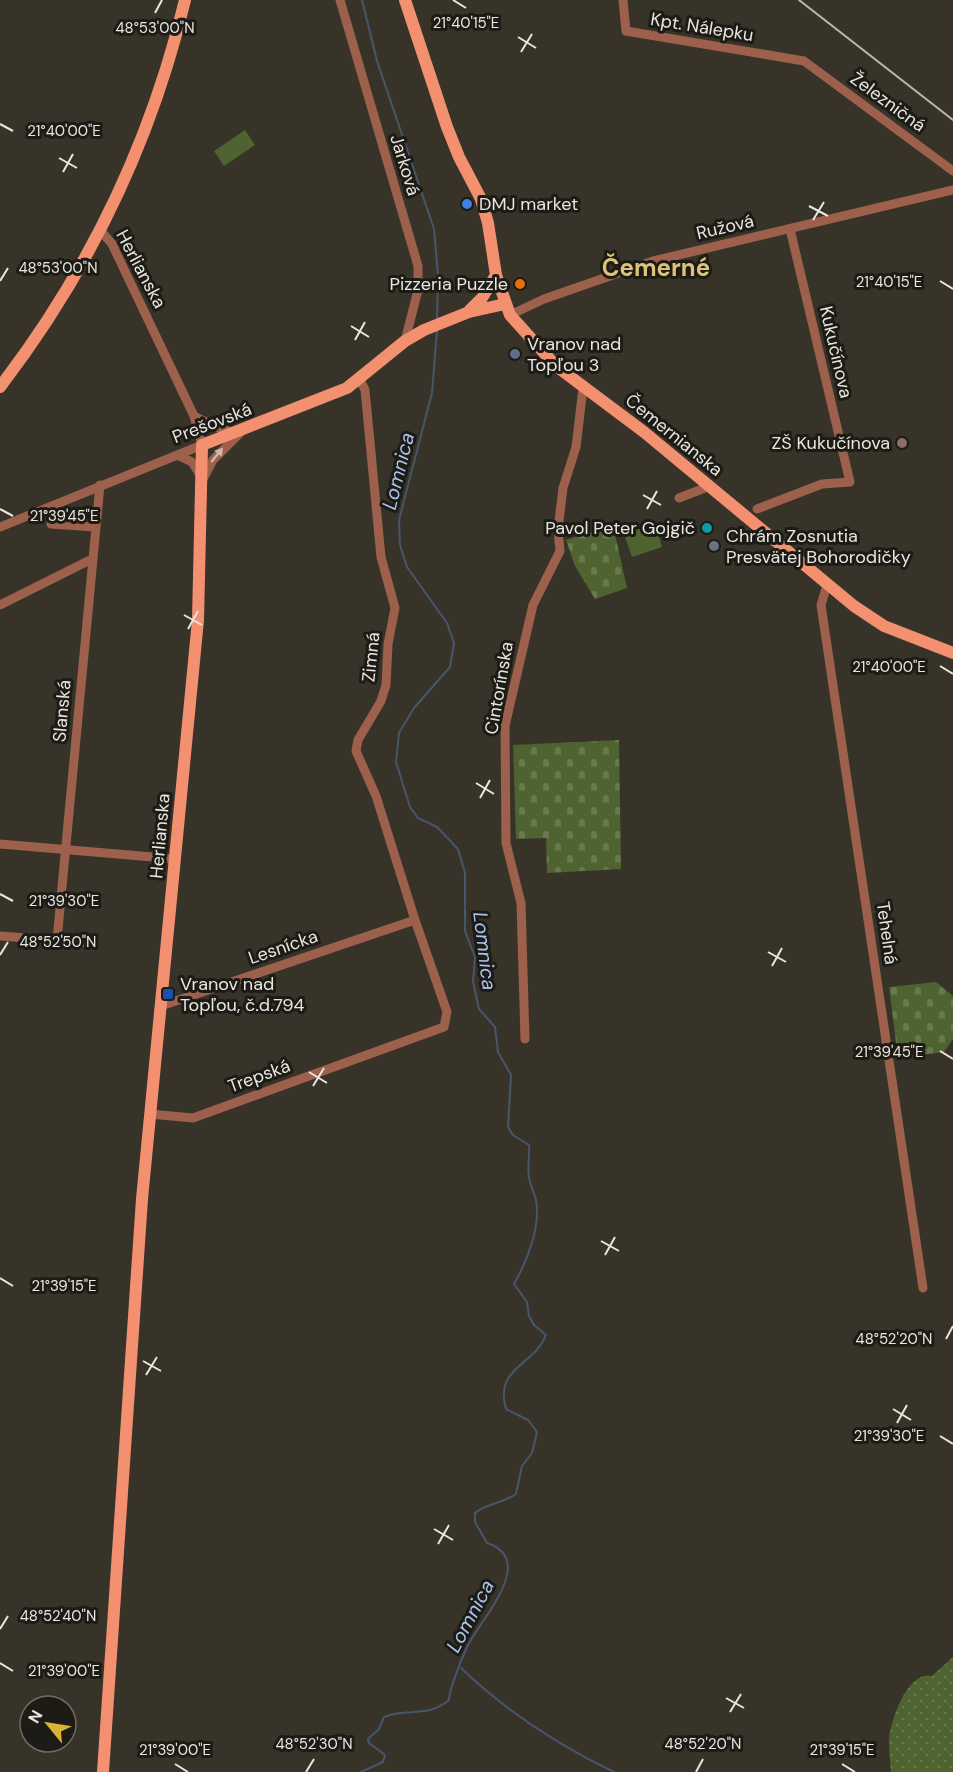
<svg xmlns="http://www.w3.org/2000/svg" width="953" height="1772" viewBox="0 0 953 1772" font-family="'DM Sans',sans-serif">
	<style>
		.grass { fill: url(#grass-dots) }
		.cemetery { fill: url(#cemetery-stones) }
		.green { fill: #4e6330 }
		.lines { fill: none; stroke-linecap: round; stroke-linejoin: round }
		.stream { stroke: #46566d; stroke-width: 2 }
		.minor { stroke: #9c604c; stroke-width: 9 }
		.major { stroke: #f39070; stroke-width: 12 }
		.rail { stroke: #bbb7af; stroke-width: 2 }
		.oneway { fill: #ceb7ac }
		.ticks { fill: none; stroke: #e9e6df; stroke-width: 2 }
		.shop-dot { fill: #3f7fe0; stroke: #1d1b16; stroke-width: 2 }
		.food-dot { fill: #e8710a; stroke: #1d1b16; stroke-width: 2 }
		.service-dot { fill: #5c6f8a; stroke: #1d1b16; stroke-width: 2 }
		.education-dot { fill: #8d6e63; stroke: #1d1b16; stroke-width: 2 }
		.culture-dot { fill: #0f9aa8; stroke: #1d1b16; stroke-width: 2 }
		.worship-dot { fill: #6b7280; stroke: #1d1b16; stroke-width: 2 }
		.transit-dot { fill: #1a4fb4; stroke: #1d1b16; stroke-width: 2 }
		.labels { text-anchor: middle; stroke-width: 6; stroke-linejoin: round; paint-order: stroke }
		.street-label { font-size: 18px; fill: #e9e6df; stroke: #1d1b16 }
		.poi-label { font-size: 18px; fill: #e9e6df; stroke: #1d1b16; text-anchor: start }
		.water-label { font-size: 20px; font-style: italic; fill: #a9c5ec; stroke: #1d1b16 }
		.district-label { font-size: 24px; font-weight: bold; fill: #dcc377; stroke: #1d1b16 }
		.ticks-label { font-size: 15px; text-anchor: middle; fill: #e9e6df; stroke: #1d1b16; stroke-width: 6; stroke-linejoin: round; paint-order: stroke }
	</style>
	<defs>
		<pattern id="grass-dots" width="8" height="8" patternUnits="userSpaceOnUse" patternTransform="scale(1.5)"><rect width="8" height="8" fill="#4e6330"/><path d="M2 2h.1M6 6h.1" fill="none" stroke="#68794e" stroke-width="1.8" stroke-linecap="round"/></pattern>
		<pattern id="cemetery-stones" width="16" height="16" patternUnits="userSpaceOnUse" patternTransform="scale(1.5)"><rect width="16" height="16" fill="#4e6330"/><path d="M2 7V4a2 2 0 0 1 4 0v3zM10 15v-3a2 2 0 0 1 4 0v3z" fill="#68794e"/></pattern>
	</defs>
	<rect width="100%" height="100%" fill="#383328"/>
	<path class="grass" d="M953,1657V1772H891C890,1761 889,1750 889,1739C891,1719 908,1670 932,1676Z"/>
	<path class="cemetery" d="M613,525L627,588L595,599L575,566L566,540Z
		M619,740L621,869L547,873L546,838L516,839L513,745Z
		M936,982L953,996V1039L944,1052L898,1058L889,987Z"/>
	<path class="green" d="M245,130L255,145L224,166L214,151Z
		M655,524L662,547L632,557L624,534Z"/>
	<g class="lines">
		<path class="stream" d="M362,0L377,61L434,229L438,275L437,319
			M461,1668C506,1711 558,1745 614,1772
			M361,1772L383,1762L385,1755L369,1743L368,1739L379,1729L384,1717C408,1707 426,1719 449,1700C449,1690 462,1658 467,1647C479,1621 539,1560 487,1543L475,1522V1513C488,1503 503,1503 516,1494L522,1466L532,1453L537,1432L528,1420L506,1409C494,1367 534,1366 546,1335L534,1325L529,1316L527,1302L514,1284C527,1261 541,1227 536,1200C534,1192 530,1185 529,1177C527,1167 530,1155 529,1145L513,1135L508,1127L511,1075L498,1052L495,1027L479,1009L473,982L475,957L465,931V873L458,849L437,827L418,818L410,807L396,762L399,733L414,708L450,667L454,643L447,623L407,567L400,545L399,520L432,393L437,330"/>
		<path class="minor" d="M340,0L418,266V290L405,341
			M623,0L626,31L804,61L953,171
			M510,315L544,299L653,261L953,190
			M194,416L216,427L235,433
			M177,455L192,462L200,475
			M202,481L213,460L242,431
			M679,498L710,486
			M757,509L822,484L850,482L790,229
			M51,524L95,527
			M0,527L202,445L194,416L112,244L101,231
			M827,585L821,605L923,1288
			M0,605L92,559
			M0,844L176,859
			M0,936L92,943
			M57,940L100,485
			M161,1006L415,920
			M525,1039L521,903L506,843L505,726L533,605L560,551L558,529L563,488L576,447L583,388
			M150,1114L193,1118L444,1027L447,1012L415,920L376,796L356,751L358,740L381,701L386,685L388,644L395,608L381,557L365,390L360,380"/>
		<path class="major" d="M405,0L447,127L459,157L481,199L488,223L496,275L510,315L556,366L644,432L854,606L884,626L953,653
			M469,311L482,298L496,275
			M0,387C89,271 151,142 185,0
			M103,1772L142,1199L198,620L202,445L347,388L405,341L424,330L469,312L505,304"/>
		<path class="rail" d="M799,0L953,120"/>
	</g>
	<defs><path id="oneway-solid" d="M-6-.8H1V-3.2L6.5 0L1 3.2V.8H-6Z" transform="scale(1.5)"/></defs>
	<use class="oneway" href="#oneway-solid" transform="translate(217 455) rotate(-51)"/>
	<path class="ticks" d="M453,0L466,8M155,13L162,0M518,37L536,48M521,52L532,34M0,124L13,131M59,158L77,168M63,172L73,154M809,206L828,216M813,220L824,202M0,281L8,268M940,281L953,289M351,326L369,337M355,340L365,322M643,495L661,505M0,509L13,516M647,509L657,491M184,615L202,625M188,629L198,611M940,666L953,674M476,783L494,794M480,798L490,780M0,894L13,901M768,952L786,962M0,955L8,942M772,966L782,948M940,1051L953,1059M309,1072L327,1083M313,1086L324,1068M601,1241L619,1251M605,1255L615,1237M0,1278L13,1286M946,1339L953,1326M143,1361L161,1371M146,1375L157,1357M893,1409L911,1420M897,1423L907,1405M940,1436L953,1444M434,1529L453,1540M438,1544L449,1525M0,1629L8,1616M0,1663L13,1671M726,1698L744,1708M730,1712L741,1694M175,1764L188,1772M842,1764L855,1772M306,1772L314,1759M696,1772L703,1759"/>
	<circle class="shop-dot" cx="467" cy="204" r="6"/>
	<circle class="food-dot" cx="520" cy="284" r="6"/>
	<circle class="service-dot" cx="515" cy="354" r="6"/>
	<circle class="education-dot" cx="902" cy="443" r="6"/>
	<circle class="culture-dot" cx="707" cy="528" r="6"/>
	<circle class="worship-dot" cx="714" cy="546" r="6"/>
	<rect class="transit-dot" x="162" y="988" width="12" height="12" rx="3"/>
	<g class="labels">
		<g class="street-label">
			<text transform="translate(702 27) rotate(9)" y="6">Kpt. Nálepku</text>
			<text transform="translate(888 102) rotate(36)" y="6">Železničná</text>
			<text transform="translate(405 165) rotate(73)" y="6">Jarková</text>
			<text transform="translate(725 227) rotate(-13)" y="6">Ružová</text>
			<text transform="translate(141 269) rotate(62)" y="6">Herlianska</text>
			<text transform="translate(836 352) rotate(77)" y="6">Kukučínova</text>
			<text transform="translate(212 423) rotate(-21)" y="6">Prešovská</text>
			<text transform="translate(674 435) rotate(39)" y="6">Čemernianska</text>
			<text transform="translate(371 657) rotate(-84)" y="6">Zimná</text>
			<text transform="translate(499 688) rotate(-80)" y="6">Cintorínska</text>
			<text transform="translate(62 711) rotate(-85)" y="6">Slanská</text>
			<text transform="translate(160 836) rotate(-85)" y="6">Herlianska</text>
			<text transform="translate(887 933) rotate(82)" y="6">Tehelná</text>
			<text transform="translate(283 947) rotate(-19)" y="6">Lesnícka</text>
			<text transform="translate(259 1076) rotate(-20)" y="6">Trepská</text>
		</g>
		<g class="poi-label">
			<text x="479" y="210">DMJ market</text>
			<text x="508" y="290" text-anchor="end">Pizzeria Puzzle</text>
			<text x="527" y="350">Vranov nad<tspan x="527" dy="21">Topľou 3</tspan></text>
			<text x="890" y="449" text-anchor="end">ZŠ Kukučínova</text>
			<text x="695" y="534" text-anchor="end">Pavol Peter Gojgič</text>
			<text x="726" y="542">Chrám Zosnutia<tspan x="726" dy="21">Presvätej Bohorodičky</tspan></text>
			<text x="180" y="990">Vranov nad<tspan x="180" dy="21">Topľou, č.d.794</tspan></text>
		</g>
		<g class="water-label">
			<text transform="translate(398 471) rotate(-76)" y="7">Lomnica</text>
			<text transform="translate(485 951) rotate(83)" y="7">Lomnica</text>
			<text transform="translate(470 1616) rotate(-62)" y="7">Lomnica</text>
		</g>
		<g class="district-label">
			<text x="656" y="276">Čemerné</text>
		</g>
	</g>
	<g class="ticks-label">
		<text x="466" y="28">21°40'15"E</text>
		<text x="155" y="33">48°53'00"N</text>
		<text x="64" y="136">21°40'00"E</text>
		<text x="58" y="273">48°53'00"N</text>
		<text x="889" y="287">21°40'15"E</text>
		<text x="64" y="521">21°39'45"E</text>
		<text x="889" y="672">21°40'00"E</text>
		<text x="64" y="906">21°39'30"E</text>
		<text x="58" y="947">48°52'50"N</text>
		<text x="889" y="1057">21°39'45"E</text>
		<text x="64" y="1291">21°39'15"E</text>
		<text x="894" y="1344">48°52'20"N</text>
		<text x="889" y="1441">21°39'30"E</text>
		<text x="58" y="1621">48°52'40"N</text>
		<text x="64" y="1676">21°39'00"E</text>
		<text x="314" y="1749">48°52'30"N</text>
		<text x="703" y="1749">48°52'20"N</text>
		<text x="175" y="1755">21°39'00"E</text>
		<text x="842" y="1755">21°39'15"E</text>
	</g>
	<g transform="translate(48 1724) rotate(300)"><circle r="28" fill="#1d1b16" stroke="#6f6c66" stroke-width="1.5"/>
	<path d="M0-4.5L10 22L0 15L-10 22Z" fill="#d9b334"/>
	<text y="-9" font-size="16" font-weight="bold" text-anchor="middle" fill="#e9e6df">N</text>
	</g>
</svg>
